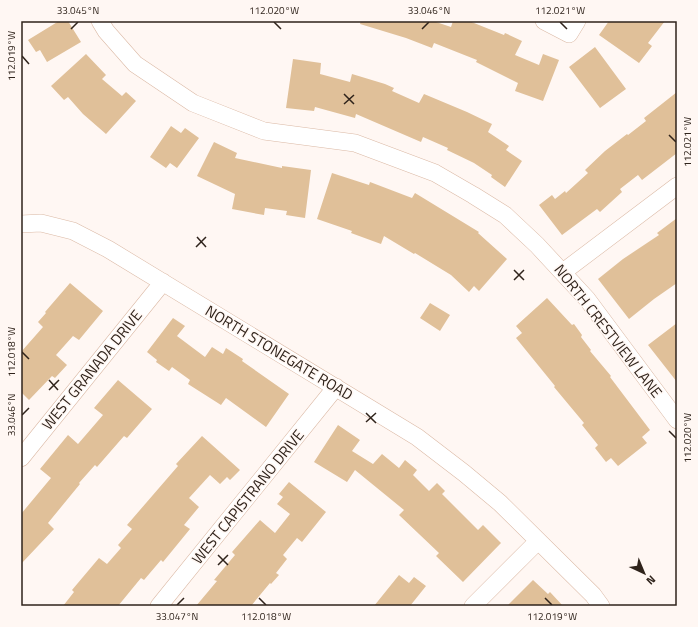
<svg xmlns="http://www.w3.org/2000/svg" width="698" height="627" viewBox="0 0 698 627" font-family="'Titillium Web',sans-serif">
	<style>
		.building { fill: #e0c099 }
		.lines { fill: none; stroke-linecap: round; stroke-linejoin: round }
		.street-casing { stroke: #dbb9a5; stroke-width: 18 }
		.street { stroke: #fff; stroke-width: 17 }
		.ticks { fill: none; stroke: #2f231b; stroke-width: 1.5 }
		.labels { text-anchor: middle; stroke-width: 3; stroke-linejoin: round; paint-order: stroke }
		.street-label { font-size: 15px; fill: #2f231b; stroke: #fff7f3 }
		.neatline { fill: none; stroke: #2f231b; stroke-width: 1.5 }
		.ticks-label { font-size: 10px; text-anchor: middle; fill: #2f231b }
	</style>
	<rect width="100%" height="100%" fill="#fff7f3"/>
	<path class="building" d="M59,21H68L81,42L47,62L40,50L36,52L28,40Z
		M361,21H433L451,27L453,21H469L504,35L505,33L522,41L515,55L539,65L543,54L559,60L543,101L515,91L518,83L476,62L477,60L434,43L432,48L406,38L360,24Z
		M609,21H665L648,43L652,46L639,63L599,35Z
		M595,47L626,89L600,108L569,67Z
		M86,54L106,75L102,79L122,96L126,92L136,101L106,134L83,114L68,97L64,100L51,86Z
		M293,59L321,63L320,74L350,82L352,74L385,84L394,88L392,91L419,103L424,94L467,112L492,124L488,132L509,146L506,150L522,161L505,187L491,177L492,175L474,163L447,150L448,148L423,137L421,142L356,114L355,118L315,107L314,111L286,108Z
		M677,92V153L642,180L638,175L620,189L622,192L600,212L597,209L562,235L539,205L552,195L555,199L565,191L566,193L588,173L585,170L605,151L627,134L628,135L646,121L644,118Z
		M171,126L181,133L185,128L199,138L177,168L170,163L166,168L150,157Z
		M214,142L237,153L235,158L282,168V166L311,170L305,218L286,215L287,211L265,208L264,215L232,209L235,194L197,176Z
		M332,173L369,185L370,182L412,198L415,193L479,232L478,233L507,259L479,291L474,286L469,292L451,275L415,253L414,254L384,236L381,244L351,233L352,231L317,219Z
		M677,218V283L654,299L629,319L598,279L623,259L659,235L657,233Z
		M70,283L103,311L79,340L73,336L56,355L67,365L55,378L52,376L29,400L21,392V352L43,327L38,322L46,313L45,312Z
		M547,298L572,325L574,324L582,335L581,337L591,350L590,351L611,376L610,377L650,430L642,437L647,443L618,466L611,458L606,462L595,448L598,445L582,425L584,423L554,387L555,386L516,338L522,333L516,326Z
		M430,303L450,315L440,331L420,318Z
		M173,318L185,326L177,336L205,357L212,347L223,354L226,348L243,359L242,361L289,394L266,427L226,398L221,405L188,384L190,380L172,367L169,371L156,362L157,360L147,352Z
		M677,323V382L648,345Z
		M118,380L152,409L127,438L124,436L97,467L95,465L79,483L80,484L48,523L54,529L21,564V514L51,478L40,469L68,435L78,444L103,415L94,408Z
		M338,425L360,440L352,451L373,464L382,454L399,468L405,460L417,470L413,475L429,491L437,483L445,491L442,494L478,530L483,525L501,543L463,582L436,556L439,553L399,515L404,510L355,470L347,482L314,462Z
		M202,436L240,470L230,480L227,477L220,484L210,475L189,498L199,507L184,525L190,529L163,562L161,560L144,580L141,578L118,606H63L74,592L72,590L99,558L107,564L121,548L118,545L132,529L127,525L178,466L176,464Z
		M289,482L326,512L302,542L297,538L283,555L287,559L276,573L279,575L271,584L270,583L251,606H196L217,581L214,580L235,555L232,552L260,520L275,533L290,514L277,504L283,497L279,494Z
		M399,575L409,583L414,577L426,586L410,606H374Z
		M533,580L548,594L550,592L563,606H507Z"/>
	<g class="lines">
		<g class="street-casing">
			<path id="street" d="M100,21L106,31L135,64L193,103L264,131L355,143L435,173L473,195L505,215L537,245L587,299L677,420
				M544,21L569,34L577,21
				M21,224L41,223L73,231L108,249L417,437L464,473L500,503L593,595L601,606
				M563,272L677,186
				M21,458L163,282
				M159,606L336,387
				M473,606L538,541"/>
		</g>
		<use href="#street" class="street"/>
	</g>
	<path class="ticks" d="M274,22L281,29M560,22L567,29M71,29L78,22M422,29L429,22M22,56L29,64M344,94L354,104M344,104L354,95M669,135L676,142M197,237L206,247M196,247L206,237M514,270L524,280M514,280L524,270M22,352L29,359M49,380L58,390M49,390L59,380M366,413L376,423M22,415L29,408M366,422L376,413M669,431L676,438M218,555L228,565M218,565L228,555M259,598L266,605M545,598L552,605M177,605L184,598"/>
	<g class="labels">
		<g class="street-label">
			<text transform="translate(608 331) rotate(52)" y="5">NORTH CRESTVIEW LANE</text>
			<text transform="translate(279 353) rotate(31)" y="5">NORTH STONEGATE ROAD</text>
			<text transform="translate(92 370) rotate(-51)" y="5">WEST GRANADA DRIVE</text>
			<text transform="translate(248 497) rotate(-51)" y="5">WEST CAPISTRANO DRIVE</text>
		</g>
	</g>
	<rect width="698" height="627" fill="none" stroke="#fff7f3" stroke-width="44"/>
	<g transform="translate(644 573) rotate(136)" stroke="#fff7f3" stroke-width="3" paint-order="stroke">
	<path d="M0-3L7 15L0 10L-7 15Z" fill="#2f231b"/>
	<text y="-6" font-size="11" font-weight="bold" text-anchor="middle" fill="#2f231b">N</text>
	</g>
	<rect x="22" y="22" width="654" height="583" class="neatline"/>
	<g class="ticks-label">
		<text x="78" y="14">33.045°N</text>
		<text x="274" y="14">112.020°W</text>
		<text x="429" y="14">33.046°N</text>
		<text x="560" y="14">112.021°W</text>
		<text transform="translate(11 56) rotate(-90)" y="4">112.019°W</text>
		<text transform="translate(687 142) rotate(-90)" y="4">112.021°W</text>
		<text transform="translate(11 352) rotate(-90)" y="4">112.018°W</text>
		<text transform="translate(11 415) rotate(-90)" y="4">33.046°N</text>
		<text transform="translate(687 438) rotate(-90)" y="4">112.020°W</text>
		<text x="177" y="620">33.047°N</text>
		<text x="266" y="620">112.018°W</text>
		<text x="552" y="620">112.019°W</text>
	</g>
</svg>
